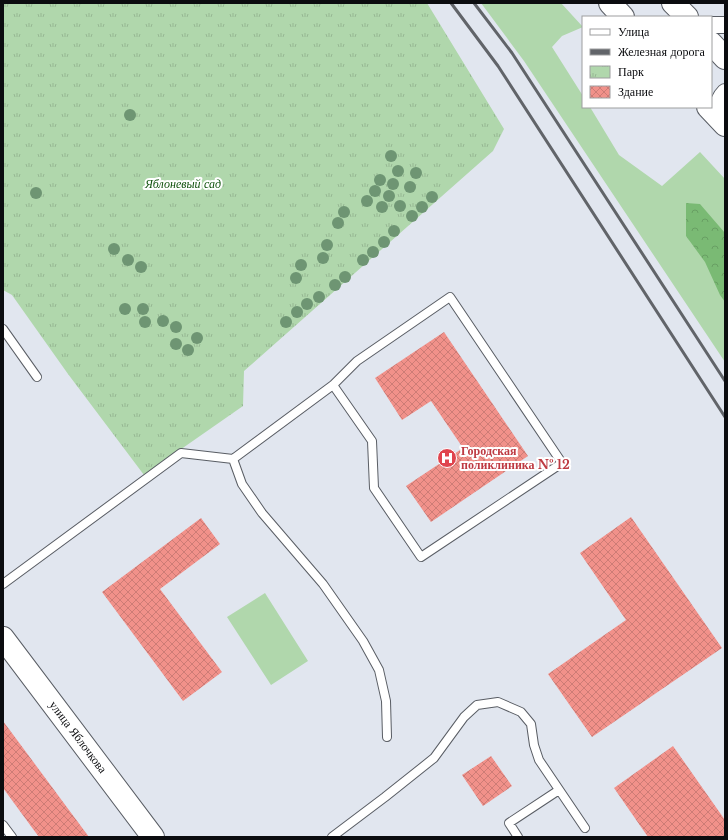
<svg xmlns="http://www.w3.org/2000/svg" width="728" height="840" viewBox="0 0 728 840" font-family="'Libre Baskerville',serif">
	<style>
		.grass { fill: #b0d7ac }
		.forest { fill: url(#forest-crowns) }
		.park { fill: url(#park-tufts) }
		.building { fill: url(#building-cross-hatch) }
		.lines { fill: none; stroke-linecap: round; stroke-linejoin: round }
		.lane-casing { stroke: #595d64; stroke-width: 10 }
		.street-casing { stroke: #595d64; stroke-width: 18 }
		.secondary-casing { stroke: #595d64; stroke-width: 24 }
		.primary-casing { stroke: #595d64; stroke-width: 24 }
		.lane { stroke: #fff; stroke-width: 8 }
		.street { stroke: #fff; stroke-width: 16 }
		.secondary { stroke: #fff; stroke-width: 22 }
		.primary { stroke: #fff; stroke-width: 22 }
		.rail { stroke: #616469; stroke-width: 3 }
		.tree { fill: #6e9573 }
		.labels { text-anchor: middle; stroke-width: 4; stroke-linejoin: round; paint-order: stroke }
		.park-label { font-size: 12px; font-style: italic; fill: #10520d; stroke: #fff }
		.health-label { font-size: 12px; font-weight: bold; fill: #be3a42; stroke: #fff; text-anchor: start }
		.street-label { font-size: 12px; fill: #0b0c0f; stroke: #fff }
	</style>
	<defs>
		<pattern id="forest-crowns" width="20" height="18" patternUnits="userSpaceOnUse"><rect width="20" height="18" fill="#7aba74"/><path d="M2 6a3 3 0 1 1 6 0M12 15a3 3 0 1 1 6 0" fill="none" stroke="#689f63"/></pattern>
		<pattern id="park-tufts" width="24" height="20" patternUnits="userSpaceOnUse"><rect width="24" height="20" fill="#b0d7ac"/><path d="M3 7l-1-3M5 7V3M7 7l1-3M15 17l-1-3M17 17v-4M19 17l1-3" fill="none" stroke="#96b793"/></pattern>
		<pattern id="building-cross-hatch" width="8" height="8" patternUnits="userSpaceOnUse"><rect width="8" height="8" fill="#f1918a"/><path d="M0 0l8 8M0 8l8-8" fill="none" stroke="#cd7c76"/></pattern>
	</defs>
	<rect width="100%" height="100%" fill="#e1e6ef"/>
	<path class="grass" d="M481,3H561L583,27L562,36L552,47L583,96V107H590L619,155L662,186L700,152L725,179V362L524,61Z
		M265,593L308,661L271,685L227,617Z"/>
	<path class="forest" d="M686,203L700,204L725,233V302L720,295L705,262L686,236Z"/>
	<path class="park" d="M3,3H427L504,129L493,151L244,371L243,406L144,475L68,374L12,295L3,290Z"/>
	<path class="building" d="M444,332L528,456L431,522L406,486L463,448L431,401L402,420L375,378Z
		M631,517L722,648L592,737L548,674L626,620L580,553Z
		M201,518L220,544L160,589L222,672L183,701L102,592Z
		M3,721L89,837H39L33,829L3,788Z
		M673,746L725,820V837H648L614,788Z
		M491,756L512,786L483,806L462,775Z"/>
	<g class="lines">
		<g class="lane-casing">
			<path id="lane" d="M3,329L37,377
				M233,459L242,484L262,513L323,584L363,641L379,670L386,701L387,737
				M3,584L181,453L233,459L333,385L357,361L450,297L562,463L421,557L374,488L372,441L333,385
				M3,825L12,837
				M332,837L385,797L434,758L464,717L477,705L498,702L521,712L531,724L534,745L539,760L585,828
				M518,837L509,823L559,790"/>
		</g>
		<g class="street-casing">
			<path id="street" d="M711,25H725
				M724,123C716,114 716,101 725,92"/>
		</g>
		<g class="secondary-casing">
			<path id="secondary" d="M3,638L153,837"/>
		</g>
		<g class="primary-casing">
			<path id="primary" d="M610,3L623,17
				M673,3L687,17
				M711,43L725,58
				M708,107L725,125"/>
		</g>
		<use href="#lane" class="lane"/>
		<use href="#street" class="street"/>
		<use href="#secondary" class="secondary"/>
		<use href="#primary" class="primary"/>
		<path class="rail" d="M451,3L498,66L725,417
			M474,3L512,53L725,381"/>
	</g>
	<g class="tree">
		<circle cx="130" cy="115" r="6"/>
		<circle cx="391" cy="156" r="6"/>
		<circle cx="398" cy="171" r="6"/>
		<circle cx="416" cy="173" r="6"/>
		<circle cx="380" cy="180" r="6"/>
		<circle cx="393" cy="184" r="6"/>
		<circle cx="410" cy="187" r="6"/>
		<circle cx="375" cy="191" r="6"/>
		<circle cx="36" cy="193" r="6"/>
		<circle cx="389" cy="196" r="6"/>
		<circle cx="432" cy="197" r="6"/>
		<circle cx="367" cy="201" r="6"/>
		<circle cx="400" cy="206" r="6"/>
		<circle cx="382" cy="207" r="6"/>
		<circle cx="422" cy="207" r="6"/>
		<circle cx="344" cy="212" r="6"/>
		<circle cx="412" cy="216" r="6"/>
		<circle cx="338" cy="223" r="6"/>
		<circle cx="394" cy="231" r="6"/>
		<circle cx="384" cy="242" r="6"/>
		<circle cx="327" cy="245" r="6"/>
		<circle cx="114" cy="249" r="6"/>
		<circle cx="373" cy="252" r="6"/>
		<circle cx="323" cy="258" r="6"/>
		<circle cx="128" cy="260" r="6"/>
		<circle cx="363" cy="260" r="6"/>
		<circle cx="301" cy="265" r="6"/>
		<circle cx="141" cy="267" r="6"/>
		<circle cx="345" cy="277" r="6"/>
		<circle cx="296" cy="278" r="6"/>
		<circle cx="335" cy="285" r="6"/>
		<circle cx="319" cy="297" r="6"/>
		<circle cx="307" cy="304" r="6"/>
		<circle cx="125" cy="309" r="6"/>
		<circle cx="143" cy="309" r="6"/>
		<circle cx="297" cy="312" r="6"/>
		<circle cx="163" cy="321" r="6"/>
		<circle cx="145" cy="322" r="6"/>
		<circle cx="286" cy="322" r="6"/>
		<circle cx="176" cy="327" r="6"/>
		<circle cx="197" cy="338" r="6"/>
		<circle cx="176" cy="344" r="6"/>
		<circle cx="188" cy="350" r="6"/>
	</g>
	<defs>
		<g id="hospital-disc" transform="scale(1)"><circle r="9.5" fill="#e0444e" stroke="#fff"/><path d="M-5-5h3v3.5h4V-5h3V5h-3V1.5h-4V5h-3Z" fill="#fff"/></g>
	</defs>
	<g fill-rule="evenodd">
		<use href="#hospital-disc" x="447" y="458"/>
	</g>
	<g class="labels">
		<g class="park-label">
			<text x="183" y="188">Яблоневый сад</text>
		</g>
		<g class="health-label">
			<text x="461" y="455">Городская<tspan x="461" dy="14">поликлиника № 12</tspan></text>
		</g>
		<g class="street-label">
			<text transform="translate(78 737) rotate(53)" y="4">улица Яблочкова</text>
		</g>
	</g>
	<rect width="728" height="840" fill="none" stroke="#0b0c0f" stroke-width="8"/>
	<rect x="582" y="16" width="130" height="92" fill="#ffffff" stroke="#9d9e9f"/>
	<rect x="590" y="29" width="20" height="6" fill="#ffffff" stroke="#9d9e9f"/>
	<text x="618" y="36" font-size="12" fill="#0b0c0f">Улица</text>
	<rect x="590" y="49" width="20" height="6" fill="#616469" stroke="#9d9e9f"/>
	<text x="618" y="56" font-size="12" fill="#0b0c0f">Железная дорога</text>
	<rect x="590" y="66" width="20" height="12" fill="url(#park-tufts)" stroke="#9d9e9f"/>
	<text x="618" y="76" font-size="12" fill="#0b0c0f">Парк</text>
	<rect x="590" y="86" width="20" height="12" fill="url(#building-cross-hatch)" stroke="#9d9e9f"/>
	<text x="618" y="96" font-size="12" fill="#0b0c0f">Здание</text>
</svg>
